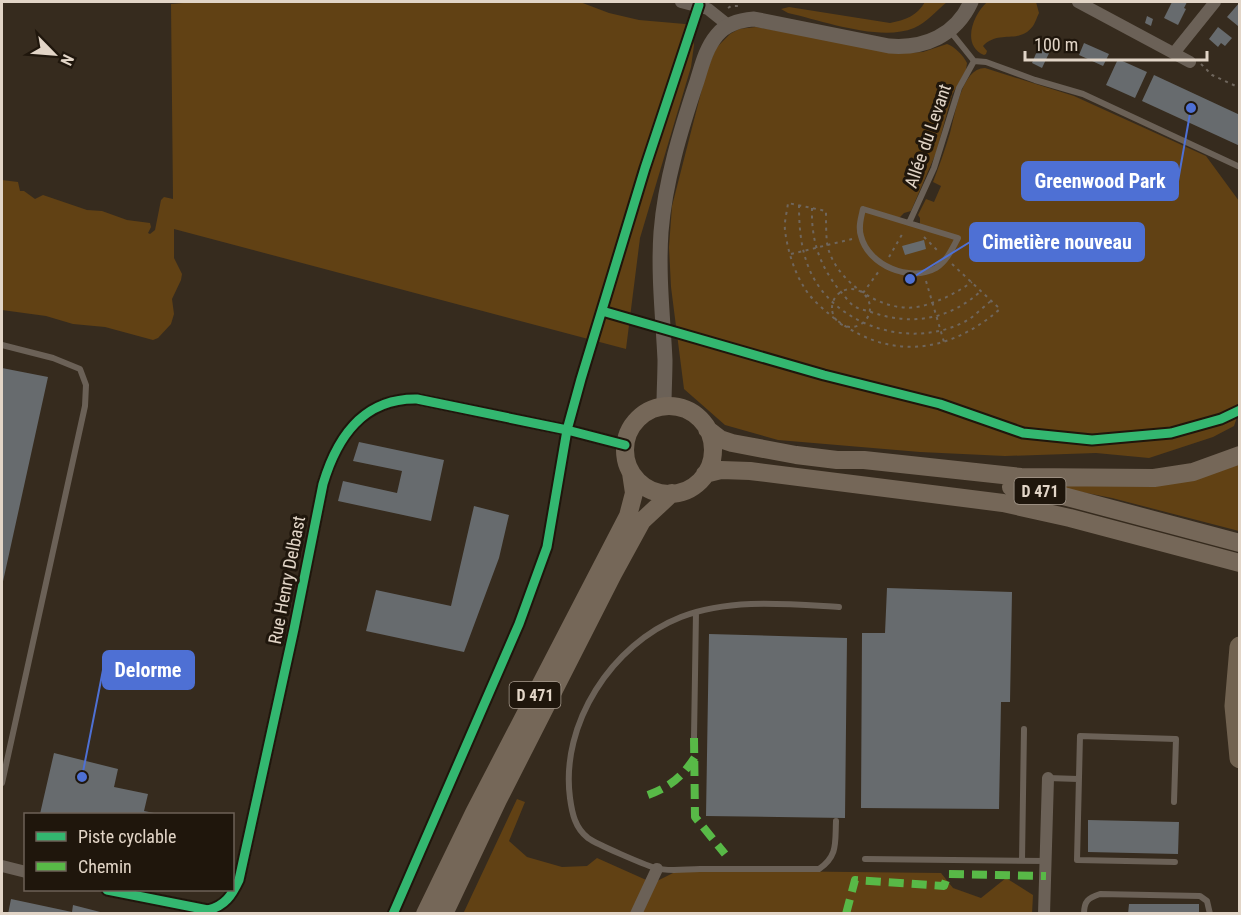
<svg xmlns="http://www.w3.org/2000/svg" width="1241" height="915" viewBox="0 0 1241 915" font-family="'Roboto Condensed',sans-serif">
	<style>
		.green { fill: #614114 }
		.building { fill: #676b6e }
		.lines { fill: none; stroke-linecap: round; stroke-linejoin: round }
		.path { stroke: #6f665d; stroke-width: 2; stroke-dasharray: 3 4.5; stroke-linecap: butt }
		.service { stroke: #6b6157; stroke-width: 6 }
		.minor { stroke: #6b6157; stroke-width: 12 }
		.tertiary { stroke: #6b6157; stroke-width: 15 }
		.primary { stroke: #756758; stroke-width: 18 }
		.motorway { stroke: #716250; stroke-width: 21 }
		.quiet { stroke: #58b947; stroke-width: 8; stroke-dasharray: 15 8; stroke-linecap: butt }
		.cycleway-casing { stroke: #1f160c; stroke-width: 13 }
		.cycleway { stroke: #33b770; stroke-width: 9 }
		.labels { text-anchor: middle; stroke-width: 6; stroke-linejoin: round; paint-order: stroke }
		.shield { fill: #1f160c; stroke: #a89c8f; stroke-width: 1.5 }
		.shield-label { font-size: 16px; font-weight: bold; fill: #e2d5c7 }
		.street-label { font-size: 18px; fill: #e2d5c7; stroke: #1f160c }
		.leader { fill: none; stroke: #4e70d4; stroke-width: 2 }
		.callout-dot { fill: #4e70d4; stroke: #1f160c; stroke-width: 2 }
		.callout { fill: #4e70d4; stroke: #4e70d4; stroke-width: 2 }
		.callout-label { font-size: 20px; text-anchor: middle; font-weight: bold; fill: #fff }
	</style>
	<rect width="100%" height="100%" fill="#362b1e"/>
	<path class="green" d="M195,2H580L609,13L639,20L685,24L690,26L694,45L691,67L640,238L626,349L174,229V258L182,274L181,280L172,299L174,314L171,324L158,338L153,340L105,327L73,324L46,316L2,310V180L18,182L20,191H24L35,199L43,195L87,210L102,211L127,220L150,223L151,227L148,233L150,234L155,230L161,200L164,197L173,199L171,4Z
		M925,2H947C937,10 926,23 914,28C880,42 824,21 788,13L781,9L789,7L890,23C905,20 917,16 925,2Z
		M987,2H1036L1039,13C1037,17 1035,23 1033,26C1019,45 999,29 983,46L987,51L986,54L984,55C961,45 973,15 987,2Z
		M756,27L906,53L923,52L947,44C955,47 963,55 967,63L966,70L952,95L936,153L911,211L904,213L898,219L920,226V218L918,215L926,199L934,202L941,186L933,182C939,166 945,150 950,133C955,116 961,68 985,68L1074,96L1206,156L1239,201V411L1234,426L1213,437L1149,458L1096,453L1005,456L920,452L778,440L725,425L684,389L671,287L669,247L672,206L706,73L716,48L730,34L739,29Z
		M1239,460V531L1112,498L1046,485Z
		M517,799L525,802L509,841L527,857L562,867L587,866L597,858L653,883L679,870L941,873L953,888L981,898L1006,878L1033,895L1032,914H463Z"/>
	<path class="building" d="M1172,2H1187L1184,8L1186,9L1178,25L1164,18Z
		M1240,2V25L1238,26L1227,17Z
		M1147,16L1153,19L1151,26L1145,23Z
		M1218,27L1232,38L1225,46L1221,43L1218,47L1209,39Z
		M1084,43L1109,54L1103,66L1079,55Z
		M1040,44L1051,49L1042,68L1032,63Z
		M1118,59L1147,72L1135,98L1106,85Z
		M1154,75L1240,115V146L1142,101Z
		M924,240L926,249L905,255L902,246Z
		M2,368L48,377L2,586Z
		M359,442L444,460L431,521L338,501L343,481L397,493L402,471L353,461Z
		M474,506L509,515L499,558L464,652L366,631L376,590L451,606Z
		M887,588L1012,592L1010,702H1001L999,809L861,808L862,633H885Z
		M709,634L847,638L845,818L706,816Z
		M54,753L118,769L114,787L148,794L144,811L159,814H40Z
		M1088,820L1179,822L1178,854L1088,852Z
		M11,899L72,912L73,905L108,914H8Z
		M1129,904H1199V914H1128Z"/>
	<g class="lines">
		<path class="path" d="M728,8L731,6H742
			M1201,64L1212,75L1240,88
			M799,205C799,229 801,251 811,273C837,327 912,350 966,321C975,316 983,307 991,301
			M812,208C811,241 820,267 841,292C845,296 849,303 854,306C858,309 865,310 871,312C911,326 949,320 981,291
			M924,237L939,252
			M791,254L852,239
			M889,257L904,231
			M952,264L1000,309C946,356 885,361 829,314C820,306 810,298 804,287C794,272 787,248 785,230C784,222 787,212 788,203L826,211C826,222 826,233 827,243C833,281 885,316 922,306C941,301 956,293 972,282
			M926,281L944,342
			M832 308a19 19 0 1 1 38 0a19 19 0 1 1-38 0Z
			M863,293L879,271"/>
		<path class="service" d="M950,31L974,61
			M974,61L986,62L1035,80L1083,94L1240,167
			M863,209L958,238C952,249 947,261 936,268C910,283 868,265 861,236C858,227 861,218 863,209Z
			M909,223L934,168L959,88L974,61
			M2,345L53,358L80,369L86,385L85,406L2,783
			M694,738L696,612
			M1048,778L1078,779
			M1174,802L1176,739L1080,736L1077,860L1175,862
			M836,821C835,843 838,856 819,869C779,869 740,869 700,869C686,869 668,872 655,868C643,864 598,845 588,838C575,828 572,813 570,798C560,724 612,644 681,617C730,598 787,604 839,607
			M865,859L1047,861
			M1022,861L1024,729
			M1084,914C1084,901 1088,898 1100,894L1200,896L1207,901L1210,914"/>
		<path class="minor" d="M681,2L708,9L728,25
			M1078,2L1190,62
			M1174,53L1215,2
			M2,866L26,872
			M107,890L208,910C225,906 232,895 239,880L294,629L323,484C337,437 363,398 417,399L567,430L625,445
			M636,914L657,869
			M1044,914L1048,778"/>
		<path class="tertiary" d="M664,406C664,391 665,375 665,360C663,317 658,275 661,232C665,181 681,129 697,81C702,65 706,48 717,35C726,24 740,20 754,19L889,46C925,49 956,35 971,2"/>
		<path class="primary" d="M625 450a44 44 0 1 1 88 0a44 44 0 1 1-88 0Z
			M707,429L720,439L732,443L796,455L837,460H864L1021,477L1154,478L1193,472L1240,455
			M705,474L721,470L750,471L1003,503L1070,518L1240,563
			M1011,487L1052,493L1240,543
			M425,914L474,813L628,516L634,493L631,473
			M444,914L498,800L613,574L642,521L672,493"/>
		<path class="motorway" d="M1240,647L1235,706L1240,758"/>
		<path class="quiet" d="M694,738L695,817L725,854
			M648,795C670,787 682,777 695,757
			M846,914L855,880L944,886L948,874L1046,876"/>
		<g class="cycleway-casing">
			<path id="cycleway" d="M602,311L824,375L940,404L1023,433L1092,440L1171,433L1221,419L1240,410
				M107,890L208,910C225,906 232,895 239,880L294,629L323,484C337,437 363,398 417,399L567,430L625,445
				M393,914L519,624L547,547L567,430L581,379L645,168L699,5"/>
		</g>
		<use href="#cycleway" class="cycleway"/>
	</g>
	<g class="labels">
		<g class="shield">
			<rect x="1014.5" y="478" width="51" height="26" rx="4.5"/>
			<rect x="509.5" y="682" width="51" height="26" rx="4.5"/>
		</g>
		<g class="shield-label">
			<text x="1040" y="497">D 471</text>
			<text x="535" y="701">D 471</text>
		</g>
		<g class="street-label">
			<text transform="translate(928 136) rotate(-71)" y="6">Allée du Levant</text>
			<text transform="translate(287 580) rotate(-79)" y="6">Rue Henry Delbast</text>
		</g>
	</g>
	<path class="leader" d="M1191 108L1178 181M910 279L970 242M82 777L103 670"/>
	<g class="callout-dot">
		<circle cx="1191" cy="108" r="6"/>
		<circle cx="910" cy="279" r="6"/>
		<circle cx="82" cy="777" r="6"/>
	</g>
	<g class="callout">
		<rect x="1022" y="162" width="156" height="38" rx="6"/>
		<rect x="970" y="223" width="174" height="38" rx="6"/>
		<rect x="103" y="651" width="91" height="38" rx="6"/>
	</g>
	<g class="callout-label">
		<text x="1100" y="188">Greenwood Park</text>
		<text x="1057" y="249">Cimetière nouveau</text>
		<text x="148" y="677">Delorme</text>
	</g>
	<rect width="1241" height="915" fill="none" stroke="#e2d5c7" stroke-width="6"/>
	<rect x="24" y="813" width="210" height="78" fill="#1f160c" stroke="#6d6257" stroke-width="1.5"/>
	<rect x="36" y="832" width="30" height="9" fill="#33b770" stroke="#6d6257" stroke-width="1.5"/>
	<text x="78" y="843" font-size="18" fill="#e2d5c7">Piste cyclable</text>
	<rect x="36" y="862" width="30" height="9" fill="#58b947" stroke="#6d6257" stroke-width="1.5"/>
	<text x="78" y="873" font-size="18" fill="#e2d5c7">Chemin</text>
	<g transform="translate(54 54) rotate(115)" stroke="#1f160c" stroke-width="4.5" paint-order="stroke">
	<path d="M0-4.5L10 22L0 15L-10 22Z" fill="#e2d5c7"/>
	<text y="-9" font-size="16" font-weight="bold" text-anchor="middle" fill="#e2d5c7">N</text>
	</g>
	<path d="M1025 51v9h182v-9" fill="none" stroke="#e2d5c7" stroke-width="3"/>
	<text x="1034" y="51" font-size="18" fill="#e2d5c7" stroke="#1f160c" stroke-width="4.5" paint-order="stroke">100 m</text>
</svg>
